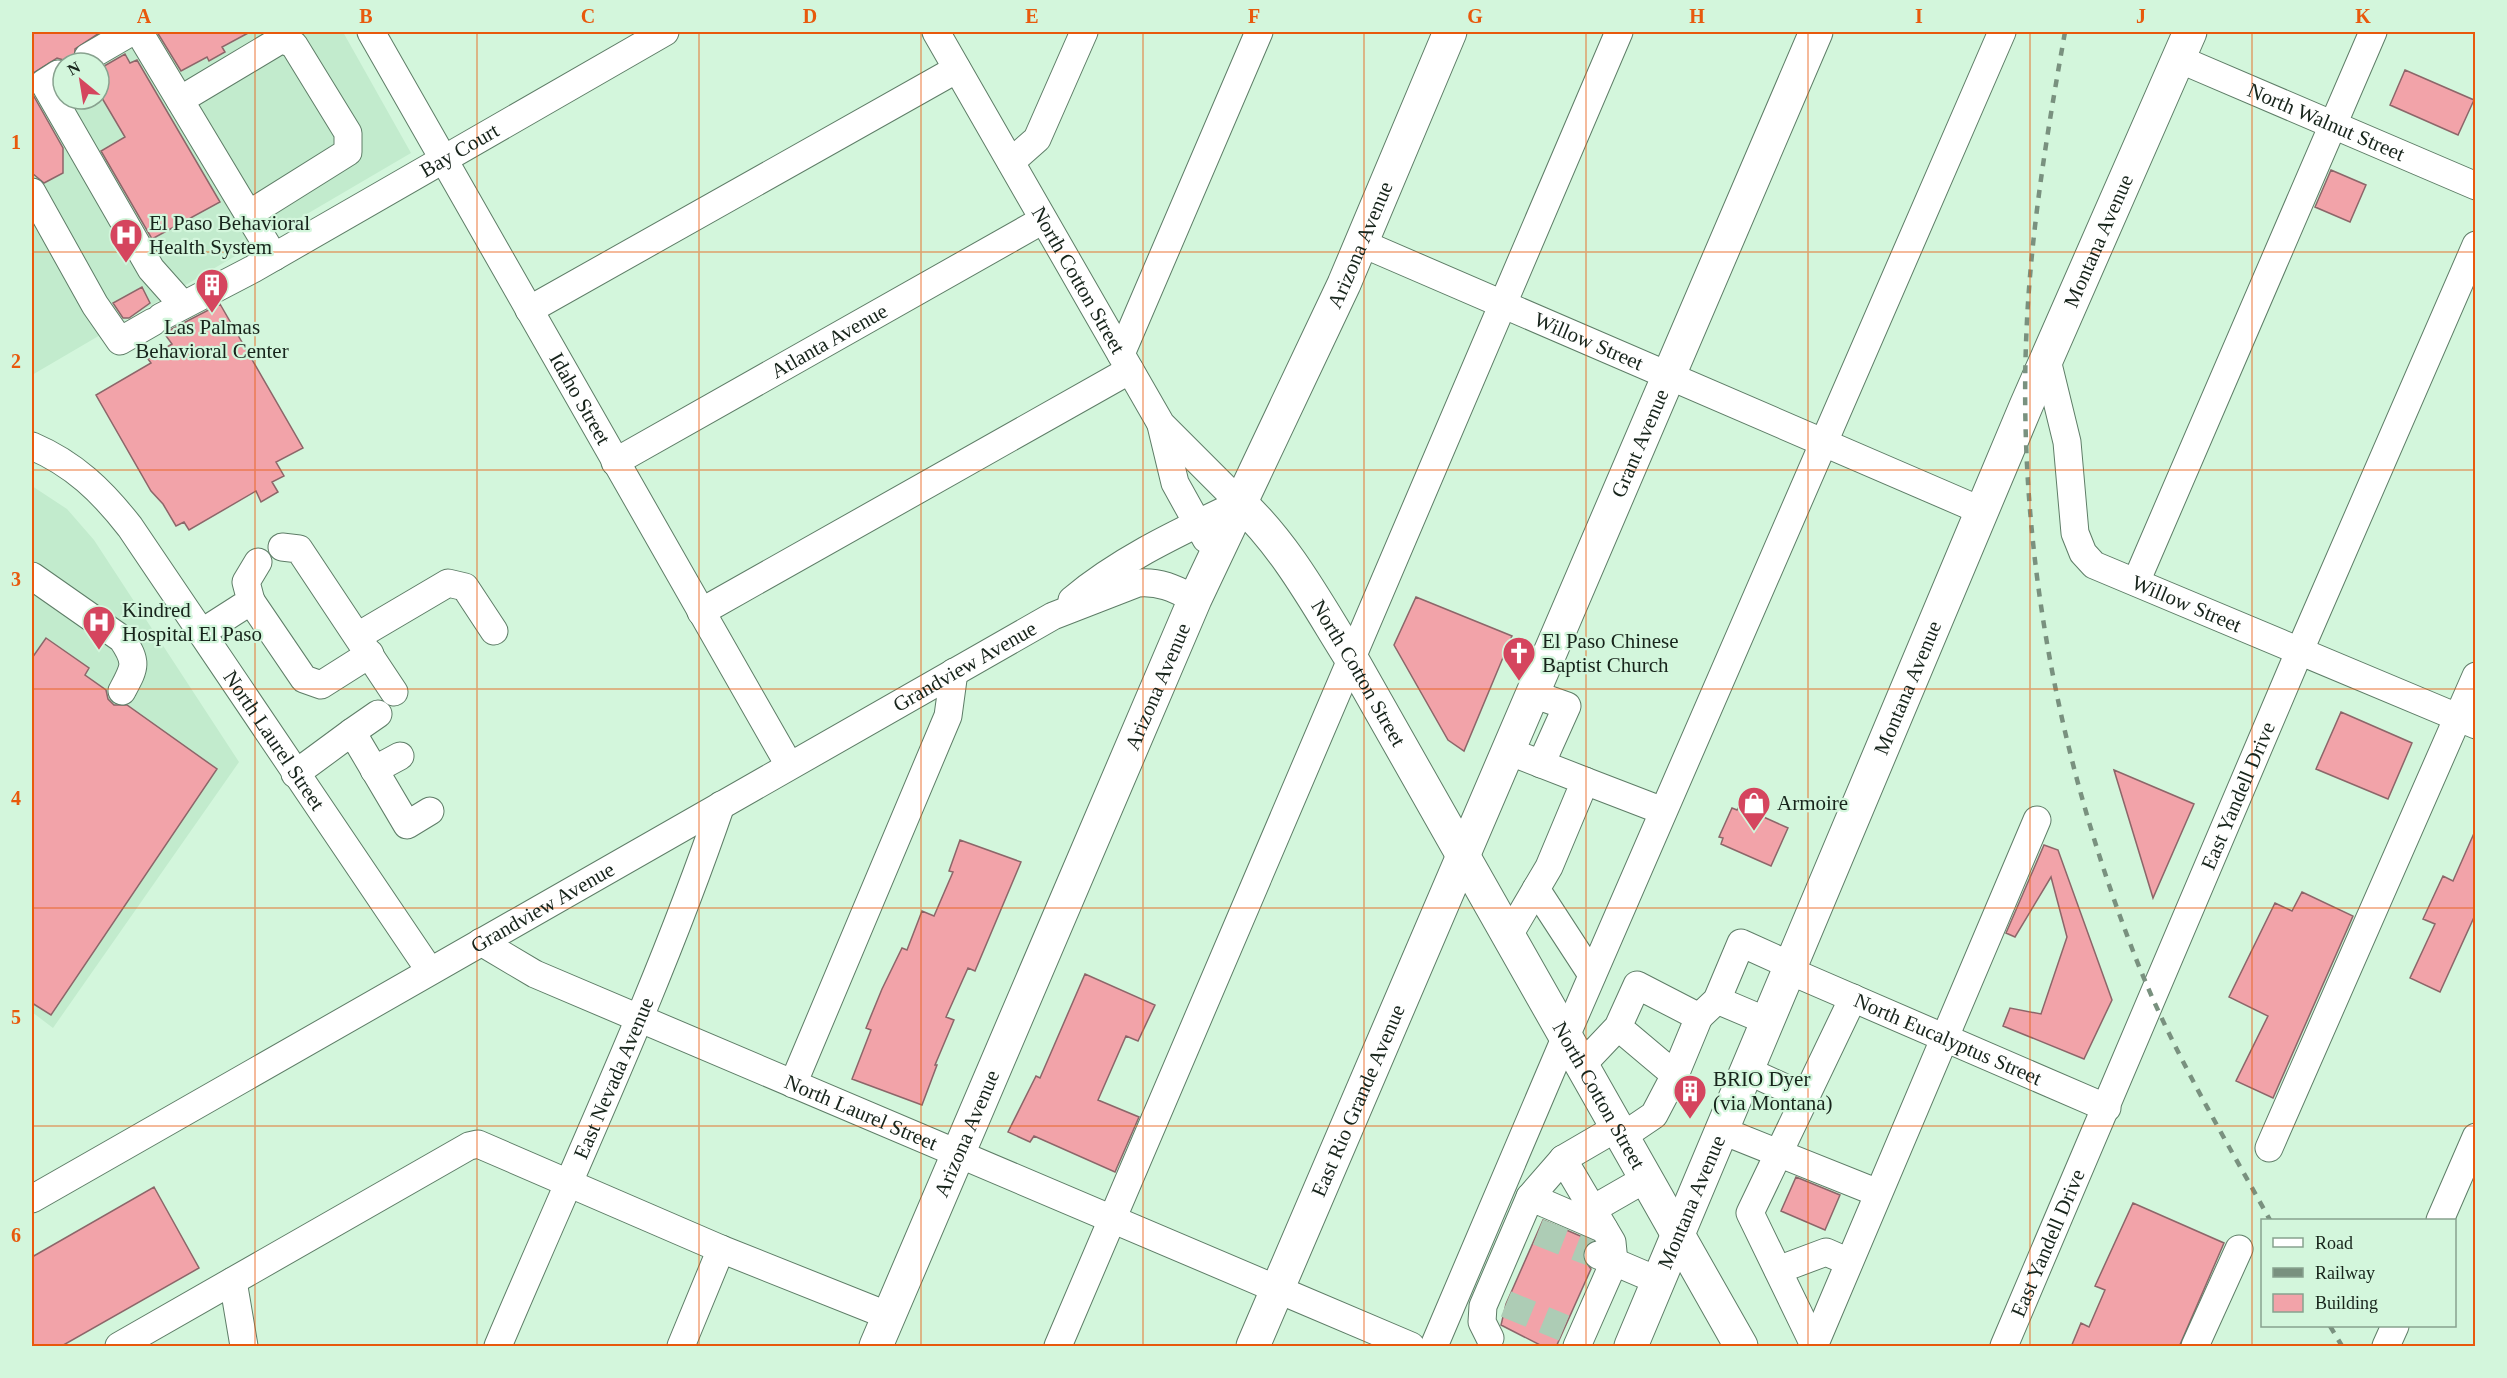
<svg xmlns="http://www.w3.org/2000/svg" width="2507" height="1378" viewBox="0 0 2507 1378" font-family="Georgia,serif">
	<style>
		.built { fill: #c2ebcd; fill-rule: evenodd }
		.building { fill: #f2a3a9; stroke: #8c6669; stroke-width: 1.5 }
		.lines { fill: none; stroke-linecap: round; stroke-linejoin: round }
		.minor-tunnel { stroke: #adccb5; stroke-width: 27; stroke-dasharray: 27 14; stroke-linecap: butt }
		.minor-casing { stroke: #5e7d67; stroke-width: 29 }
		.major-casing { stroke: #5e7d67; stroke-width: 35 }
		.minor { stroke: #fff; stroke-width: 27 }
		.major { stroke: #fff; stroke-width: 33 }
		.rail { stroke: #79917f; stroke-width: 4.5; stroke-dasharray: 8 8; stroke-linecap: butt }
		.grid { fill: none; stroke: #e8590c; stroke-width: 1.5; stroke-opacity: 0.55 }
		.labels { text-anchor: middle; stroke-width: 4.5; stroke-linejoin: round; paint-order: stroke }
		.street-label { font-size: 21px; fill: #17241b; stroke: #d3f6dc }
		.poi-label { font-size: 21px; fill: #17241b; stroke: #d3f6dc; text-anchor: start }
		.neatline { fill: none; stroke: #e8590c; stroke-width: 2 }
		.grid-label { font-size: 20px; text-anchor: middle; font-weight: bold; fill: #e8590c }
	</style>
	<rect width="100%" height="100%" fill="#d3f6dc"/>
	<path class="built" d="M32,32H343L411,153L32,375ZM63,63H99V99H63Z
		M32,486L67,509L94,540L239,762L53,1028L32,1012Z"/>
	<path class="building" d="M32,32H101L75,49L74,63L57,58L32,74Z
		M157,32H250L222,47L225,52L209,61L207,57L181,71Z
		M125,54L130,63L137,60L220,202L152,239L101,151L125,137L99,93V69Z
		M2405,70L2474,100L2458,135L2390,105Z
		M32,93L63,148V173L44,183L32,173Z
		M2331,170L2366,185L2350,222L2315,207Z
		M142,287L150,303L129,318H123L113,303Z
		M220,304L303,448L276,462L284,476L272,482L278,492L261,502L256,491L189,530L184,522L176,526L163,504L151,491L96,395L151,363L148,359L172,344L164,333Z
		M1416,597L1512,636L1464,751L1448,740L1394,645Z
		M46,638L89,668L85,675L106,690L108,699L114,705H127L217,769L51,1015L32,1003V658Z
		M2341,712L2412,743L2388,799L2316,769Z
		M2114,770L2194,804L2153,898Z
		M1739,806L1788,828L1771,866L1721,844L1723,838L1719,837L1732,808L1737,810Z
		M2475,831V915L2440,992L2410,978L2435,924L2423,919L2443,876L2453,881Z
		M960,840L1021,862L975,971L968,968L946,1017L954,1020L935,1065H937L922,1105L852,1079L871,1030L866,1028L882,989L902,948L907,950L922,911L934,916L953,872L949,871Z
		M2044,845L2058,850L2112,1000L2084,1059L2003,1026L2010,1008L2041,1014L2067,937L2051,877L2015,937L2006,933Z
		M2302,892L2353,916L2273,1098L2236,1081L2268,1016L2229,997L2275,903L2292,911Z
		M1085,974L1155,1005L1138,1041L1126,1036L1098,1100L1139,1117L1115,1172L1034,1136L1030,1142L1008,1132L1036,1076L1040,1078Z
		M1796,1177L1840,1195L1825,1230L1781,1211Z
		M154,1187L199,1268L60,1347H32V1257Z
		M2133,1203L2224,1243L2179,1347H2071L2081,1323L2089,1327L2105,1290L2095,1286Z
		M1543,1220L1592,1241L1584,1248L1582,1256L1591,1269L1556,1347H1544L1501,1325L1506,1304Z"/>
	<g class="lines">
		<path class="minor-tunnel" d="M1538,1232L1597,1255
			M1506,1304L1564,1328"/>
		<g class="minor-casing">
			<g id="minor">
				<path d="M139,32L274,257"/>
				<path id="s1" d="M371,32L789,765"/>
				<path id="s2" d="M936,32L1161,424L1240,503C1182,531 1122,558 1072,600"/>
				<path d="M88,57L131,32"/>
				<path id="s3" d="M2179,59L2476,186"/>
				<path d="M58,74L44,83L151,269L183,305"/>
				<path d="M180,100L282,39L294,45L348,133V152L249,214"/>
				<path d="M1011,162L1037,139L1084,32"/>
				<path d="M32,192L95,305L120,341L153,322"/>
				<path id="s4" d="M1361,243L1982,511"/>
				<path d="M529,310L957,69"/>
				<path id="s5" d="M161,317L253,269L665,32"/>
				<path d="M1121,354L1259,32"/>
				<path id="s6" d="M2047,360L2067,442L2075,533L2083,553L2094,565L2476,725"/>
				<path d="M1161,425L1175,483L1206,539"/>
				<path id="s7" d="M32,446C74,464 102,491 130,527L430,971"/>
				<path id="s8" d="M615,462L1043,220"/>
				<path d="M282,547L299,549L394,692"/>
				<path d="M32,576L122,639C138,663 135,667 122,691"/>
				<path d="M2136,582L2373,32"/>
				<path d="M251,601L304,679L321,685L370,654"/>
				<path d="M701,612L1130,370"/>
				<path d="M201,633L251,601L246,582L258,562"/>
				<path d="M358,636L448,583L465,587L494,631"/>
				<path d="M1533,694L1567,706L1541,764"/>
				<path d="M352,732L378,714"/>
				<path d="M1508,751L1585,781L1549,867L1509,935"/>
				<path d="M374,770L400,756"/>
				<path d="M295,774L352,732L407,825L430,811"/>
				<path d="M1585,781L1663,811"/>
				<path d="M1536,889L1592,975"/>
				<path id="s9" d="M481,942L535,974L1411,1346"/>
				<path id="s10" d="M1790,971L2107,1108"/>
				<path d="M1717,1000L1769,1022"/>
				<path d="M1699,1017L1717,1000L1741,943L1792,966"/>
				<path d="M1582,1065L1618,1027L1637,985L1699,1017L1675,1075L1618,1027"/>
				<path d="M1748,1071L1805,1097"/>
				<path d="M793,1084L948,716L954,672"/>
				<path d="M1723,1131L1878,1193"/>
				<path d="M1623,1136L1654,1115L1675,1075"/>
				<path d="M2269,1148L2476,676"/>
				<path d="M1530,1197L1563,1159"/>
				<path id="s11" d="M32,1199L1053,616L1138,583C1160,581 1175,589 1195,599"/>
				<path d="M1593,1209L1647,1178"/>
				<path d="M2440,1220L2476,1137"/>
				<path d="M1598,1255L1659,1281"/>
				<path d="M1778,1270L1826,1252L1849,1262"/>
				<path d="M233,1281L244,1346"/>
				<path d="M1490,1338L1482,1322L1483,1306L1530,1197L1604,1229"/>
				<path d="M1814,1345L1750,1213L1853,998"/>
				<path d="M119,1346L469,1146L478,1144L721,1249L889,1316"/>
				<path id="s12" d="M498,1346C574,1167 658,989 721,805"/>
				<path d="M681,1346L721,1249"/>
				<path d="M1058,1346L1619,32"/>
				<path d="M1434,1346L1566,1036L2002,32"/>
				<path d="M1577,1346L1614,1262L1612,1242L1563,1159L1618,1127"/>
				<path d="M1814,1346L2037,820"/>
				<path id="s13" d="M2004,1346L2300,650L2476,245"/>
				<path d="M2195,1346L2239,1249"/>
				<path d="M2386,1346L2395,1326"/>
			</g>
		</g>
		<g class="major-casing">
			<g id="major">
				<path id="s14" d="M1240,503C1287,547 1317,604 1351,658L1741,1346"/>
				<path id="s15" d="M876,1346L1195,599L1344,284L1450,32"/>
				<path id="s16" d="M1253,1346L1816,32"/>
				<path id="s17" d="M1631,1346L2026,406L2190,32"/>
			</g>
		</g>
		<use href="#minor" class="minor"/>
		<use href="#major" class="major"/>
		<path class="rail" d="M2065,32C2049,122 2034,211 2028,303C2014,521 2052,739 2130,943C2166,1040 2220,1130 2270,1220
			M2330,1326L2342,1346"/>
	</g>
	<path class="grid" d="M255,32V1346M477,32V1346M699,32V1346M921,32V1346M1143,32V1346M1364,32V1346M1586,32V1346M1808,32V1346M2030,32V1346M2252,32V1346M32,252H2476M32,470H2476M32,689H2476M32,908H2476M32,1126H2476"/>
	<defs>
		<g id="hospital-pin" transform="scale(1.725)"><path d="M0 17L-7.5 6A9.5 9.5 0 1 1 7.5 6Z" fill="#d5455e" stroke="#d3f6dc"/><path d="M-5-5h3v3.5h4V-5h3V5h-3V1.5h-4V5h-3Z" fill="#fff"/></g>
		<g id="building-pin" transform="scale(1.725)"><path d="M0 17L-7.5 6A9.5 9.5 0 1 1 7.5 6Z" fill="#d5455e" stroke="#d3f6dc"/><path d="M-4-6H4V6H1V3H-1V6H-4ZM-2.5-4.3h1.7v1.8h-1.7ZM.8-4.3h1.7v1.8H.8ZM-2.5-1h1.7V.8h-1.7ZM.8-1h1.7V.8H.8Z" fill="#fff"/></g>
		<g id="church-pin" transform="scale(1.725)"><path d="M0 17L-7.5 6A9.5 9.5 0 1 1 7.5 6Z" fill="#d5455e" stroke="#d3f6dc"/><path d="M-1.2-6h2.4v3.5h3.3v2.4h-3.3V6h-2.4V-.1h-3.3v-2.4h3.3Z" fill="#fff"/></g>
		<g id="shop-pin" transform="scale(1.725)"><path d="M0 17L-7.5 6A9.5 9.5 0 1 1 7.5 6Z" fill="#d5455e" stroke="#d3f6dc"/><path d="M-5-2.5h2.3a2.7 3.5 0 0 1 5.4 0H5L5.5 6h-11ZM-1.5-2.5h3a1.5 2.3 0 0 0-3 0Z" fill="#fff"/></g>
	</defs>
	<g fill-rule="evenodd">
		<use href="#hospital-pin" x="126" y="235"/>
		<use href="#building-pin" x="212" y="285"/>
		<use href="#hospital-pin" x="99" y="622"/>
		<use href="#church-pin" x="1519" y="653"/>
		<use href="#shop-pin" x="1754" y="803"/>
		<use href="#building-pin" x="1690" y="1091"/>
	</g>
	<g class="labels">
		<g class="street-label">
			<text dy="7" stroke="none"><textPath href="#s3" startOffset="160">North Walnut Street</textPath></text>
			<text dy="7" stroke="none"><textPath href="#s5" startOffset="342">Bay Court</textPath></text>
			<text dy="7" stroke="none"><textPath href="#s17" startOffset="1200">Montana Avenue</textPath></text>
			<text dy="7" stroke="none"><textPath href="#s15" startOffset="1203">Arizona Avenue</textPath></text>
			<text dy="7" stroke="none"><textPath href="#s2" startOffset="286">North Cotton Street</textPath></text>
			<text dy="7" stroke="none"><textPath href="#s8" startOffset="246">Atlanta Avenue</textPath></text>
			<text dy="7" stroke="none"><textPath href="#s4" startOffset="248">Willow Street</textPath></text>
			<text dy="7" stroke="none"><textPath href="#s1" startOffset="422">Idaho Street</textPath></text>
			<text dy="7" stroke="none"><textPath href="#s16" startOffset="982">Grant Avenue</textPath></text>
			<text dy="7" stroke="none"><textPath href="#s6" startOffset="314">Willow Street</textPath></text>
			<text dy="7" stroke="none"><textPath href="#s11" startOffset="1074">Grandview Avenue</textPath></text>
			<text dy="7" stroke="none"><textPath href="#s14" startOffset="208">North Cotton Street</textPath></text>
			<text dy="7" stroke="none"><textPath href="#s15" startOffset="717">Arizona Avenue</textPath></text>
			<text dy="7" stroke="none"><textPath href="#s17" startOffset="714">Montana Avenue</textPath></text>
			<text dy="7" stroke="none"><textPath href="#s7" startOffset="386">North Laurel Street</textPath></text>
			<text dy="7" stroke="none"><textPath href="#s13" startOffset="598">East Yandell Drive</textPath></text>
			<text dy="7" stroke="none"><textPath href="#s11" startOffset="588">Grandview Avenue</textPath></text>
			<text dy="7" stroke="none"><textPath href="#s10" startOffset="172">North Eucalyptus Street</textPath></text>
			<text dy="7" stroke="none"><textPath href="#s12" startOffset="292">East Nevada Avenue</textPath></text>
			<text dy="7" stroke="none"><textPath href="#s14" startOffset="694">North Cotton Street</textPath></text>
			<text dy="7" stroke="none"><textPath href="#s16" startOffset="267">East Rio Grande Avenue</textPath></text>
			<text dy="7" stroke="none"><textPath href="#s9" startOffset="417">North Laurel Street</textPath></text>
			<text dy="7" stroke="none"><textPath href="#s15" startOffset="231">Arizona Avenue</textPath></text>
			<text dy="7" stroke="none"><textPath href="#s17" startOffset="156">Montana Avenue</textPath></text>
			<text dy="7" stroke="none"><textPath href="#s13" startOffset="112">East Yandell Drive</textPath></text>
		</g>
		<g class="poi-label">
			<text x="149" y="230">El Paso Behavioral<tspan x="149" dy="24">Health System</tspan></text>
			<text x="212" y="334" text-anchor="middle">Las Palmas<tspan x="212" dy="24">Behavioral Center</tspan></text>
			<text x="122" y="617">Kindred<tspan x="122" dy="24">Hospital El Paso</tspan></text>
			<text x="1542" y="648">El Paso Chinese<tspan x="1542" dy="24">Baptist Church</tspan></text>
			<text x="1777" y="810">Armoire</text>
			<text x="1713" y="1086">BRIO Dyer<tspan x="1713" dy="24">(via Montana)</tspan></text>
		</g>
	</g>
	<rect width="2507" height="1378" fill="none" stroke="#d3f6dc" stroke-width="66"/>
	<rect x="2261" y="1219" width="195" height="108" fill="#d3f6dc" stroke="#88a28f" stroke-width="1.5"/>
	<rect x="2273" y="1238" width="30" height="9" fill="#ffffff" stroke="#88a28f" stroke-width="1.5"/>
	<text x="2315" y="1249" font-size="18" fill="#17241b">Road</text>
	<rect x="2273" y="1268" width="30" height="9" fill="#79917f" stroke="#88a28f" stroke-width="1.5"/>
	<text x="2315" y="1279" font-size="18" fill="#17241b">Railway</text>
	<rect x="2273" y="1294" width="30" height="18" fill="#f2a3a9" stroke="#88a28f" stroke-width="1.5"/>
	<text x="2315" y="1309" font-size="18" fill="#17241b">Building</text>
	<g transform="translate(81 81) rotate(330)"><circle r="28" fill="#d3f6dc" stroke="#88a28f" stroke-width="1.5"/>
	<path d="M0-4.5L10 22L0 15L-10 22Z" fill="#d5455e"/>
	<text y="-9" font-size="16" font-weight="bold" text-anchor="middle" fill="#17241b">N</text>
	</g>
	<rect x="33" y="33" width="2441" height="1312" class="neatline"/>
	<g class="grid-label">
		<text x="144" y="23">A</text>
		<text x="366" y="23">B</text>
		<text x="588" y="23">C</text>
		<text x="810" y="23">D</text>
		<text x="1032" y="23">E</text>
		<text x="1254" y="23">F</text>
		<text x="1475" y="23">G</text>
		<text x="1697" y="23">H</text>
		<text x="1919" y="23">I</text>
		<text x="2141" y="23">J</text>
		<text x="2363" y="23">K</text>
		<text x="16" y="149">1</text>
		<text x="16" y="368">2</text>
		<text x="16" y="586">3</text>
		<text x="16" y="805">4</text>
		<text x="16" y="1024">5</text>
		<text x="16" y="1242">6</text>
	</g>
</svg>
